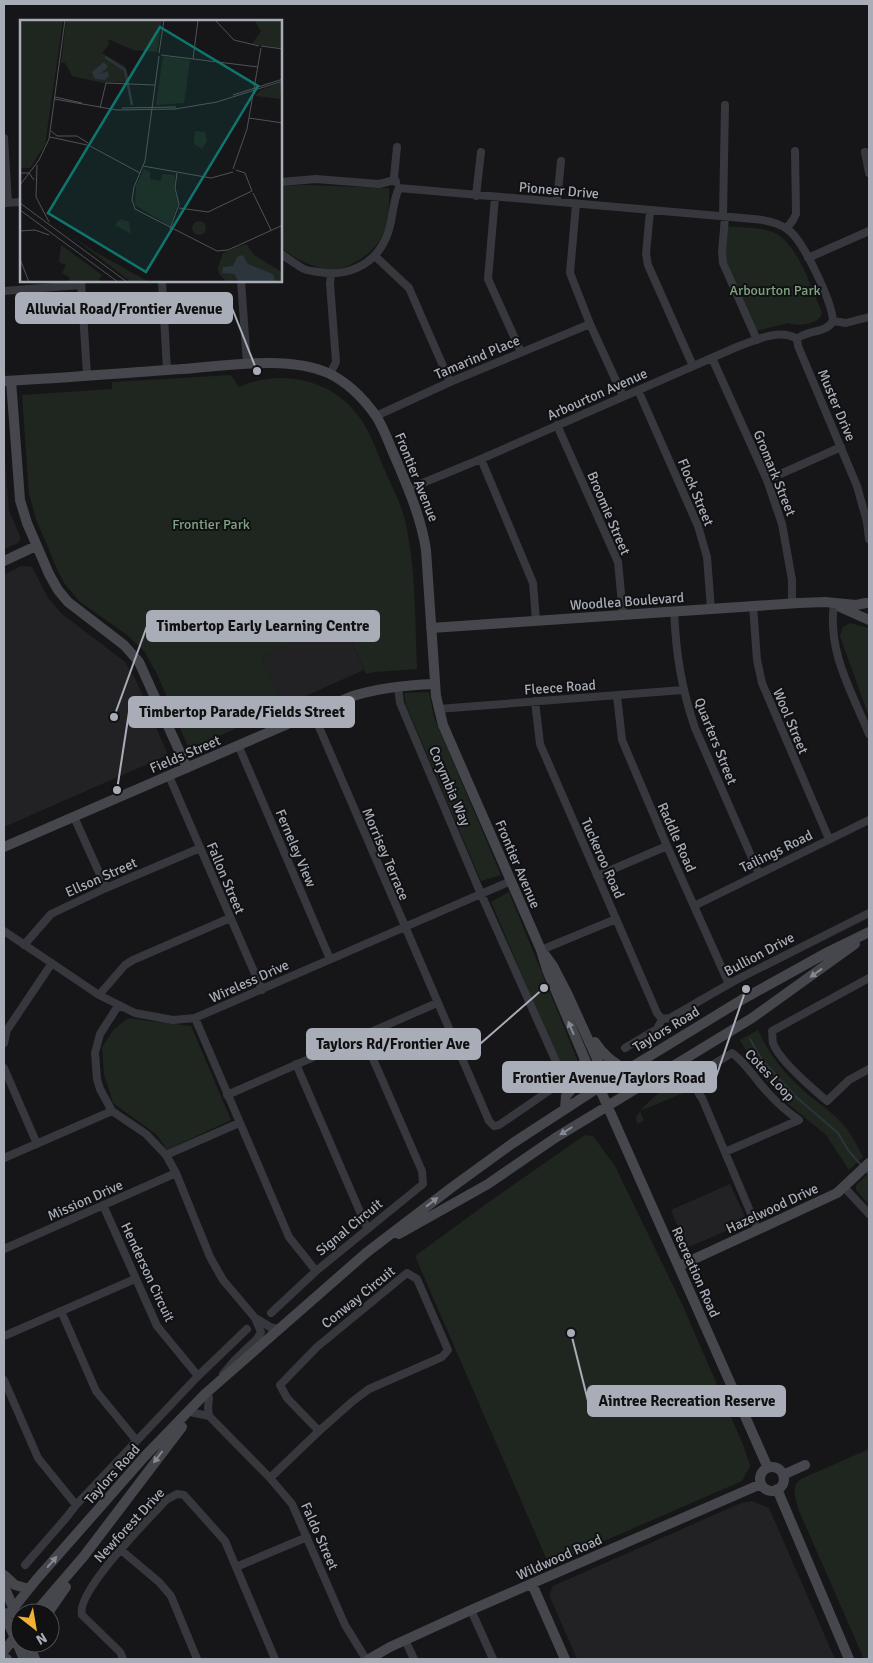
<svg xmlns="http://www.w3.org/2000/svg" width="873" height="1663" viewBox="0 0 873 1663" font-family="Signika,sans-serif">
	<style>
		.built { fill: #222225 }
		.green { fill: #1e261f }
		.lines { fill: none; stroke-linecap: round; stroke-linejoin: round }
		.stream { stroke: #2c353c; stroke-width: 2 }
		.street { stroke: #37383d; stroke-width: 8 }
		.secondary { stroke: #45474d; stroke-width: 10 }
		.oneway { fill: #858993 }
		.labels { text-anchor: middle; stroke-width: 4; stroke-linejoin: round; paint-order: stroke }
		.street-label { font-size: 14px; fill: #a8adb8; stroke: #111113 }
		.park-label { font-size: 14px; fill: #7fa381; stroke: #111113 }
		.inset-river { fill: none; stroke: #2c353c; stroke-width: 2.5 }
		.inset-road { fill: none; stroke: #505258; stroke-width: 1 }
		.view { fill: #0f766e; fill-opacity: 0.15; stroke: #0f766e; stroke-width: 2.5 }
		.inset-edge { fill: none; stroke: #a8adb8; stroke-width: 2.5 }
		.leader { fill: none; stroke: #a8adb8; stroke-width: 2 }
		.callout-dot { fill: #a8adb8; stroke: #111113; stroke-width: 2 }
		.callout { fill: #a8adb8; stroke: #a8adb8; stroke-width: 2 }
		.callout-label { font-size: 15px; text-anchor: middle; font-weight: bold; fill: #111 }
	</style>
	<rect width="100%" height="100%" fill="#161618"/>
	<path class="built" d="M4,447L9,511L21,538L18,543L4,549Z
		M21,566L32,567L48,598L62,614L124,661L135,678L168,755L4,827V575Z
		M343,621L364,670L283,706L261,656Z
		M730,1184L746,1219L744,1223L689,1247L685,1245L671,1210Z
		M752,1501L769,1508L835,1659H577L549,1595L553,1586L741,1503Z"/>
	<path class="green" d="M305,185L389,188C390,206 389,230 377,244C369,255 352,266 338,269C321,272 293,259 281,247V186Z
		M727,226C741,228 759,227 773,232C798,243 811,288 822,312C822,324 798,327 789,323L756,331L725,259Z
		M231,375L239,387C281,368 333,379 360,418C372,435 378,455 386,473C394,491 404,510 407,530C416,575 415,623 417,669L375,672L366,674L343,621L261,656L284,707L189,749L158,676L145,652L127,635L79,601L64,583L57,569L36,519L29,494L22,395L112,389V382Z
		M850,623L869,628V717L840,636L843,627Z
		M429,692L434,717L501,875L481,881L406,705L404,693Z
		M509,892L579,1064L564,1074L491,902Z
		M128,1018L191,1026L231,1120L167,1150L157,1135L113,1103L104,1074L102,1047L114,1029Z
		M758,1030C768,1053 785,1074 804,1091C815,1101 827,1108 837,1118C849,1129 856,1143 863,1157L849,1170L826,1135L787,1103L763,1077L751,1060L740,1040Z
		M685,1076L690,1087L688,1091L640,1111L644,1121L637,1124L636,1117C650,1097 665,1088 685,1076Z
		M585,1135L593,1136L615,1166L683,1306L744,1447L750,1466L742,1481L549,1565L415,1256L493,1199Z
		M869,1173V1205L856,1190V1185Z
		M869,1449V1659H864L799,1511C796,1499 789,1485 803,1478Z"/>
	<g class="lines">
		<path class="stream" d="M750,1039L762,1060L795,1096L838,1133L848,1150L861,1165
			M866,1171L869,1175"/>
		<path class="street" d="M4,138L8,203
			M865,152L869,173
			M281,182L316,179L379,184L395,180
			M396,182L394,177L397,147
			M476,196L481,152
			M495,197L488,279L521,352
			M557,202L561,161
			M4,203L21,202
			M576,204L570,273L590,324L623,396
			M650,211L646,254L648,265L693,366
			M723,216L725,105
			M725,217L722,252L723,263L757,340
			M787,228L793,220L796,214L795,151
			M281,254C289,259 296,265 304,269C308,271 314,271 319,272C346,277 373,266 385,240C394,223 391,205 399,188L754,219C766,220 777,222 787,229C803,239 832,302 833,321
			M375,256L409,288L450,382
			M808,258L869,231
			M81,281L87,375
			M162,281L167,370
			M241,281L247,364
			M4,291L81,285
			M833,321L846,323L869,317
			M797,339L798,346L857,486L867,522L869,539
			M797,339C807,329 826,334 833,321
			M712,358L767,480L782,524L792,580V603
			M330,374L336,362L330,284L331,274
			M638,390L698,526L707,557L711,609
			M376,416L450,382L590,324
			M557,425L618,562L623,614
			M481,459L533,583L536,620
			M767,480L841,447
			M408,489L481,459L739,346C756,340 780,328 797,339
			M834,603C827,651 851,690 869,734
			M753,606L757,660L762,683L829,839
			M674,611C676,653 681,687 695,728L759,874
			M617,696L622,740L667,846L729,984
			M535,701L540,744L657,1013L662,1019
			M438,709L683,690
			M313,713L489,1121L494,1126L499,1125L556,1086L562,1079V1075L481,894L400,703L398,687
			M239,747L330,959
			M169,776L262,990
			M74,817L106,888
			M597,876L667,846
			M694,906L869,820
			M4,931L99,995L135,1013L173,1020L195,1018L511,881
			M24,945L51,914L106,888L200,848
			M541,950L616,919
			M869,978L772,1031C773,1035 772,1040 773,1043C778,1059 814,1090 827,1101L849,1080L869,1069
			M99,995L125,965L133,960L230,918
			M118,1006L100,1034L95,1053L97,1079L100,1089L112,1111L146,1134L166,1155L176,1173L210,1257L223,1280L255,1318L261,1332L257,1339L234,1361L223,1374
			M195,1018L289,1237L316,1271L423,1184L422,1171L363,1036
			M662,1019L670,1018L736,980L869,913
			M4,1043L7,1030L52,963
			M625,1048L657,1029L662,1019
			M296,1064L367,1228
			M4,1068L37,1144
			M227,1095L437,1003
			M725,1152L799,1120C781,1108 767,1093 754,1076C746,1067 742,1060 732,1053C718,1062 683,1077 702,1098L758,1230
			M166,1155L239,1123
			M4,1158L112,1111
			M844,1187L869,1214
			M4,1249L176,1173
			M61,1311L96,1391L136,1440
			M271,1313L316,1271
			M257,1319L270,1327L279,1329
			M4,1336L135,1279
			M198,1376L247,1329
			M4,1380L38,1458L76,1505L198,1376L157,1326L103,1205
			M209,1398L208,1408L209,1416
			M194,1413L209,1416
			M209,1416L270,1478L292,1504L345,1625L366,1659
			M270,1478L319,1431L353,1401L369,1389L442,1357L448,1350L417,1279L407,1273L317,1347L280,1385L287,1398L319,1431
			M121,1550L159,1582L171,1596L197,1659
			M25,1565L66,1518L76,1505
			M236,1567L307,1537
			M471,1610L493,1659
			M405,1640L414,1659
			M123,1659L120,1652L82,1615C75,1592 149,1519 166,1500L177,1494L184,1495L225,1541L275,1659"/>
		<path class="secondary" d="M4,381C63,378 122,373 182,369C225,366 288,355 328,373C347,382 364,399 376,416C384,428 389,444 395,457C408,488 421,517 426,550L436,696L443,725L541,950L547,970L592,1076L599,1087L768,1468
			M11,381L20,500L27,523L49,574L58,590L68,602L124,645L139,662L187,768
			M4,561L36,546
			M840,607L869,620
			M431,628L799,603L825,602L856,605L866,603
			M4,847L350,697C377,688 406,685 435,684
			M545,955L553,966L567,993L602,1070V1076L599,1087
			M595,1042C603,1055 613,1062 626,1070
			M565,1109L566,1096L580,1079L583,1072L584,1061
			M399,1234L488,1184L555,1138L752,1018L855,944
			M679,1266L837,1193L869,1163
			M760 1479a12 12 0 1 1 24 0a12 12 0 1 1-24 0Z
			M783,1475L805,1465
			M777,1489L849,1659
			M4,1575L15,1585L29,1589
			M532,1584L565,1659
			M4,1586L20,1624
			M4,1613L24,1659
			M35,1613L84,1556L182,1427
			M48,1613L66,1587
			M4,1620L36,1580L145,1456L205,1394L366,1253L451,1188L513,1143L599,1087L743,999L828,952L869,932
			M28,1643L35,1659
			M4,1651L18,1633
			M4,1659H7
			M369,1659L390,1647L471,1610L761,1484"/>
	</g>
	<defs><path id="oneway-solid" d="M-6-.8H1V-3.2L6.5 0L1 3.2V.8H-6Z" transform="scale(1.25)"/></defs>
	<g class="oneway">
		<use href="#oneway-solid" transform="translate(816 973) rotate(144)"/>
		<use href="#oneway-solid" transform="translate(571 1028) rotate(-113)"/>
		<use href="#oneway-solid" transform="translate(566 1131) rotate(148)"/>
		<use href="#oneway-solid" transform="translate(432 1202) rotate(-38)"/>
		<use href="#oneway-solid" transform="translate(158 1457) rotate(127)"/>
		<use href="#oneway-solid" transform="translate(52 1562) rotate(-49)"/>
	</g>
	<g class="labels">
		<g class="street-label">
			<text transform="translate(559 190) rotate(5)" y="5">Pioneer Drive</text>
			<text transform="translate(477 357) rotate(-23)" y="5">Tamarind Place</text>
			<text transform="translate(597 394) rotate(-24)" y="5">Arbourton Avenue</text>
			<text transform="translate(837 405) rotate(67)" y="5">Muster Drive</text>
			<text transform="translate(775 473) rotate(68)" y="5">Gromark Street</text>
			<text transform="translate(417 477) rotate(68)" y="5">Frontier Avenue</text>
			<text transform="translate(696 492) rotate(67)" y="5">Flock Street</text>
			<text transform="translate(609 513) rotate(67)" y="5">Broomie Street</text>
			<text transform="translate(627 601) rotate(-4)" y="5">Woodlea Boulevard</text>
			<text transform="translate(560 687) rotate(-4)" y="5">Fleece Road</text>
			<text transform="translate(791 721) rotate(67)" y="5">Wool Street</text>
			<text transform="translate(716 741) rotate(68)" y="5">Quarters Street</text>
			<text transform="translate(185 754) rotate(-23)" y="5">Fields Street</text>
			<text transform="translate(450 786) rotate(67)" y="5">Corymbia Way</text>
			<text transform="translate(677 837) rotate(66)" y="5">Raddle Road</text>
			<text transform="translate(296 848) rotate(67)" y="5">Ferneley View</text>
			<text transform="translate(776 851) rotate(-26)" y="5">Tailings Road</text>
			<text transform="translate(386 854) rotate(67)" y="5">Morrisey Terrace</text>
			<text transform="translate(603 858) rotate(66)" y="5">Tuckeroo Road</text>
			<text transform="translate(518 864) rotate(67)" y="5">Frontier Avenue</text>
			<text transform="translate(101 877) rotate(-24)" y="5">Ellson Street</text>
			<text transform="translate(226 878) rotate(67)" y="5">Fallon Street</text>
			<text transform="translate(759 954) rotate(-28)" y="5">Bullion Drive</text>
			<text transform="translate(249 981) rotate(-24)" y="5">Wireless Drive</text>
			<text transform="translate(666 1029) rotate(-31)" y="5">Taylors Road</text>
			<text transform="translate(770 1075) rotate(47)" y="5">Cotes Loop</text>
			<text transform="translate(85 1200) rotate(-24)" y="5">Mission Drive</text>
			<text transform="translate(772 1208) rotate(-25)" y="5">Hazelwood Drive</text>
			<text transform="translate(349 1227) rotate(-39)" y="5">Signal Circuit</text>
			<text transform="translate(148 1272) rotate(65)" y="5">Henderson Circuit</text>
			<text transform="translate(696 1272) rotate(66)" y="5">Recreation Road</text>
			<text transform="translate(358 1297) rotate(-39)" y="5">Conway Circuit</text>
			<text transform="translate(112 1474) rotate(-48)" y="5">Taylors Road</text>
			<text transform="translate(129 1525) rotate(-47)" y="5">Newforest Drive</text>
			<text transform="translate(320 1536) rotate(66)" y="5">Faldo Street</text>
			<text transform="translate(559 1557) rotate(-24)" y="5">Wildwood Road</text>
		</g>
		<g class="park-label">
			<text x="775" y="295">Arbourton Park</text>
			<text x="211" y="529">Frontier Park</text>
		</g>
	</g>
	<g transform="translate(20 20)">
		<rect width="262" height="262" fill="#161618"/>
		<path d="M0,0H43L25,125L10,148H0ZM46,0H142L137,32L113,30L88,19L89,25L82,33L105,46L110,62L83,63L52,56L45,43H41ZM234,0H262V28L232,24L241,11ZM143,36L170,40L164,83L136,85ZM262,62L260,79L235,76L241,70ZM175,111L185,112L187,121L182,129L174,124ZM124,149L130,152V159L141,161L142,154L155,155L154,169L158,182L150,206L115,185L116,166ZM100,199L109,202L111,214L95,205ZM172 208a7 7 0 1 1 14 0a7 7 0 1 1-14 0ZM53,217L77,233L129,262H111ZM226,224L234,235L262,252V262H207L199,254L198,247L203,233ZM41,225L82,255L79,260L82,262H50L49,257L42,253L46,245L39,242Z" fill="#1e261f"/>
		<path d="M84,42L88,47L80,54L88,51L89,56L85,60L75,59L72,52ZM223,235L228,244L253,254L255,262H219L214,254L202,253L203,247L213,246L217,237Z" fill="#2c353c"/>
		<path class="inset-river" d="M85,37L105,50L112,85"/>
		<path class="inset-road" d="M195,0L214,20L239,26M241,26L263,29M139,33L144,0M141,35L238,47M139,36L125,141L114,167L112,180L115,189L197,231L208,230L263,205M173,39L178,0M213,75L263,59M35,77L62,83M34,79L97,90L155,89L197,82L263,61M80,88L86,63L135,65M102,88L156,87M229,98L263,103M31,111L37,116H57L68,123M30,117L67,125M70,126L120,153M17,145L16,177L29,202M123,146L191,158L213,152M213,149L227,109L241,28M216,150L225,153L232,171M0,153H9L14,160M0,165L19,140L29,119L45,0M233,173L251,210M0,183L107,262M159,188L188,192L232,171M0,190L98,262M150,209L159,184L155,168L157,153M0,211L15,210L29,215M0,239L9,262"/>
		<path class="view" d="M140,7L238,66L126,252L28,193Z"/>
		<rect width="262" height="262" class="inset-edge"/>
	</g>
	<path class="leader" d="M257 371L232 308M114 717L147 626M117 790L129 712M544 988L480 1044M746 989L716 1077M571 1333L588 1401"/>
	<g class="callout-dot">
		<circle cx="257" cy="371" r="5"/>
		<circle cx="114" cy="717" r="5"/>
		<circle cx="117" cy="790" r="5"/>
		<circle cx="544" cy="988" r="5"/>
		<circle cx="746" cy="989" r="5"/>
		<circle cx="571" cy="1333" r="5"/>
	</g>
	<g class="callout">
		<rect x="16" y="293" width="216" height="30" rx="5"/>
		<rect x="147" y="611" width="232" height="30" rx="5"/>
		<rect x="129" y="697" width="225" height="30" rx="5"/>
		<rect x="307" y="1029" width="173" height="30" rx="5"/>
		<rect x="503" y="1062" width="213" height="30" rx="5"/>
		<rect x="588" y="1386" width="197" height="30" rx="5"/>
	</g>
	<g class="callout-label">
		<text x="124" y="314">Alluvial Road/Frontier Avenue</text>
		<text x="263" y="631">Timbertop Early Learning Centre</text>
		<text x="242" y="717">Timbertop Parade/Fields Street</text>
		<text x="393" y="1049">Taylors Rd/Frontier Ave</text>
		<text x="609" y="1083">Frontier Avenue/Taylors Road</text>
		<text x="687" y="1406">Aintree Recreation Reserve</text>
	</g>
	<rect width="873" height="1663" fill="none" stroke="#a8adb8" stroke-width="10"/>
	<g transform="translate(35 1628) rotate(149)"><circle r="24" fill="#111113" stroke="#4d4f55"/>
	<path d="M0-4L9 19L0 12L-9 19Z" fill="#f2b134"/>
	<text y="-8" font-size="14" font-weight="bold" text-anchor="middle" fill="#a8adb8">N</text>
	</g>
</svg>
